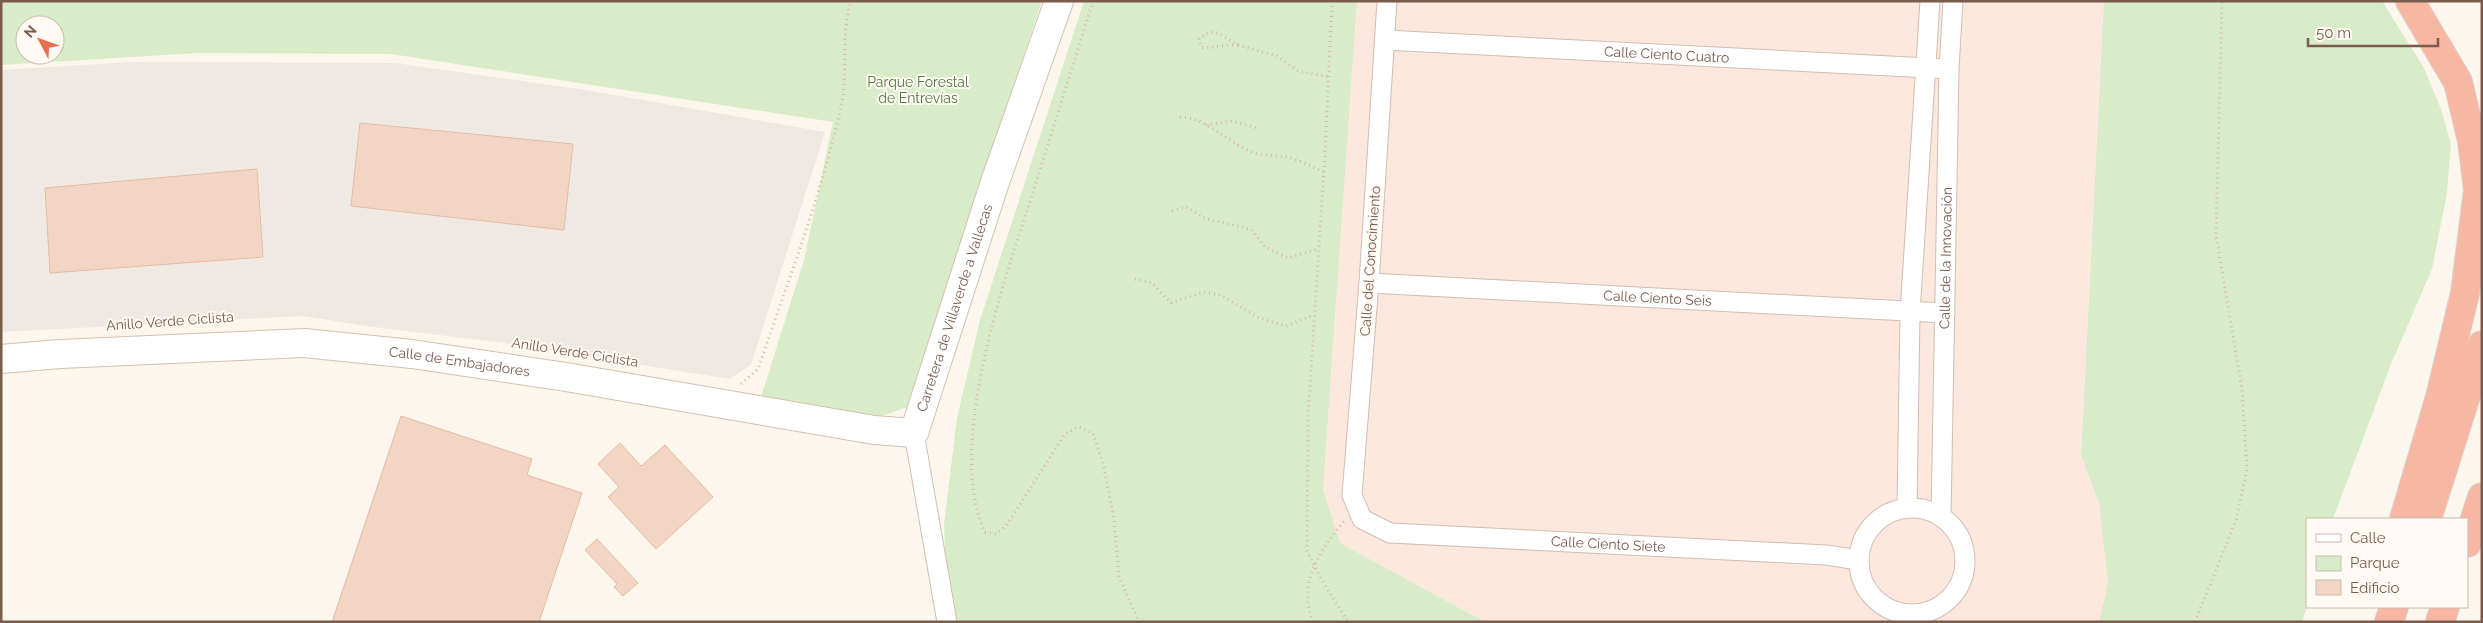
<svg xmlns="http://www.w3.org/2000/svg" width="2483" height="623" viewBox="0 0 2483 623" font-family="Raleway,sans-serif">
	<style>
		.commercial { fill: #fde8e0 }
		.industrial { fill: #efe9e4 }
		.green { fill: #d8ecc9; fill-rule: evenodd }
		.building { fill: #f3d5c3; stroke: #e6bba3 }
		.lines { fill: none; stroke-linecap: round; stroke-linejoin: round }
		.minor-casing { stroke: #d1beb0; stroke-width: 21 }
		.secondary-casing { stroke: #d6c0b0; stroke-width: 30 }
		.motorway-casing { stroke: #dad1cd; stroke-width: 30 }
		.path { stroke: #d9b8a5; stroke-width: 3; stroke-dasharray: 1 4; stroke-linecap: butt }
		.minor { stroke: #fff; stroke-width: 19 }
		.secondary { stroke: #fff; stroke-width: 28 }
		.motorway { stroke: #f7b7a3; stroke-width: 28 }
		.labels { text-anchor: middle; stroke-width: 4; stroke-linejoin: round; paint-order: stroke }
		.street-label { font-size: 14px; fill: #7a5c4d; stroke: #fffaf3 }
		.park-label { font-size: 14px; fill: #537a41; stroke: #fffaf3 }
	</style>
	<rect width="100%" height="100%" fill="#fdf6ec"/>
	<path class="commercial" d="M1357,1H2104L2081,455L2099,503L2108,583L2099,622H1485L1340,543L1323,490Z"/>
	<path class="industrial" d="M131,62L395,63L586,90L825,132L751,365L730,379L504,343L366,326L303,316L1,332V70Z"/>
	<path class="green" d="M1,1H1042L971,212L910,406L879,417L760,400L804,260L833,122L391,54L197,53L1,65ZM25,25H55V55H25Z
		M1084,1H1357L1323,490L1340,543L1485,622H953L946,578L944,524L957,418L980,320Z
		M2104,1H2382L2424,68L2441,109L2451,144L2447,193L2432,269L2391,364L2333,519H2307V606L2302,622H2099L2108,583L2099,503L2081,455Z"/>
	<path class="building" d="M360,123L573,144L564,230L351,206Z
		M257,169L263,257L50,273L45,188Z
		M401,416L532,459L527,475L582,493L539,622H332Z
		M620,443L641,466L665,445L713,497L656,549L608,497L619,487L598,464Z
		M597,539L638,583L623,596L614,587L617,584L585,550Z"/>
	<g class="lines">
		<g class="minor-casing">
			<g id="minor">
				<path id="s1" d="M1387,1L1369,283L1352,495L1362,519L1390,533L1826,555L1859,560"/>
				<path id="s2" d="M1385,40L1949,69"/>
				<path id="s3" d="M1369,283L1945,313"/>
				<path d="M914,433L947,622"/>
				<path d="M1907,508L1910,313L1930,1"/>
				<circle cx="1912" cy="561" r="53"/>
				<path id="s4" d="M1941,517L1949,69L1953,1"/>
			</g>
		</g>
		<g class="secondary-casing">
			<g id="secondary">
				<path id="s5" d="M1,359L60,354L304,343L412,354L566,377L874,430L914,433L995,182L1059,1"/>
			</g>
		</g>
		<g class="motorway-casing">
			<path id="motorway" d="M2404,519L2440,397L2465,293L2478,190L2472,141L2458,82L2410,1
				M2427,519L2482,345
				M2467,543L2482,497
				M2389,622L2394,607
				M2440,622L2445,607"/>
		</g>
		<path class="path" d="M311,1H388
			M1093,1C1074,63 1054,124 1035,186C1007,273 944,446 985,532L996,534L1006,526L1065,434L1078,427L1093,433L1103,463L1114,519L1119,577L1139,622
			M1332,1L1325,154L1308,417L1307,551L1320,577L1348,622
			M1238,45C1225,44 1214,49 1201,47L1199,39L1209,32L1218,33L1238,45L1277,56L1298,71L1329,77
			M1180,117C1206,117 1228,143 1252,152C1263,156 1276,155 1287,157C1300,160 1312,167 1324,172
			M1206,125L1232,121L1257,128
			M1172,211L1186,207L1206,219L1251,229L1265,247L1288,258L1318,249
			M1135,279L1152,283L1171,303L1204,292L1221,295L1259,318L1286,326L1314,315
			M741,384L758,369C787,284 820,199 840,111C849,75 840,37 851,1
			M1313,622C1297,583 1320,551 1344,521
			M2195,622L2236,520L2247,470L2242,389L2216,235L2222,1"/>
		<use href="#minor" class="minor"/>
		<use href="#secondary" class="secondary"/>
		<use href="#motorway" class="motorway"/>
	</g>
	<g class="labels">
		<g class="street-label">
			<text dy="5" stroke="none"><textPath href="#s2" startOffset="282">Calle Ciento Cuatro</textPath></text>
			<text dy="5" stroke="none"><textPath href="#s4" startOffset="259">Calle de la Innovación</textPath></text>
			<text transform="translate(1370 261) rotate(-86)" y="5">Calle del Conocimiento</text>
			<text dy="5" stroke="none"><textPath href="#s3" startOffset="289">Calle Ciento Seis</textPath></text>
			<text dy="5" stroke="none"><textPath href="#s5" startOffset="1052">Carretera de Villaverde a Vallecas</textPath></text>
			<text transform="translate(170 321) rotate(-4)" y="5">Anillo Verde Ciclista</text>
			<text transform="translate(575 352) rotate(9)" y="5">Anillo Verde Ciclista</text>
			<text dy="5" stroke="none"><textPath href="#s5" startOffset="460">Calle de Embajadores</textPath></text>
			<text dy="5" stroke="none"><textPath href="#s1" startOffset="771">Calle Ciento Siete</textPath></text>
		</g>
		<g class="park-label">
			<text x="918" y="87">Parque Forestal<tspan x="918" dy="16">de Entrevías</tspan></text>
		</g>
	</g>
	<rect width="2483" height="623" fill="none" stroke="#7a5c4d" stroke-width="5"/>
	<rect x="2306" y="518" width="162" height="90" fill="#fffaf3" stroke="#cabbb1"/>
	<rect x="2316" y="534" width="25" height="8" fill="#ffffff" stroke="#cabbb1"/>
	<text x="2350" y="543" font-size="15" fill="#7a5c4d">Calle</text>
	<rect x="2316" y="556" width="25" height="15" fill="#d8ecc9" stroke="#cabbb1"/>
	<text x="2350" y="568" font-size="15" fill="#7a5c4d">Parque</text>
	<rect x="2316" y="580" width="25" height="15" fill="#f3d5c3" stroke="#cabbb1"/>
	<text x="2350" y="593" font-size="15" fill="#7a5c4d">Edificio</text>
	<g transform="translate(40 40) rotate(311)"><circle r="24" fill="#fffaf3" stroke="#cabbb1"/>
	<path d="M0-4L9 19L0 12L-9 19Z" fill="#e76f51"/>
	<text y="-8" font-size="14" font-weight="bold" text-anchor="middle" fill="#7a5c4d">N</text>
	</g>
	<path d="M2308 38v8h130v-8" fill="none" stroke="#7a5c4d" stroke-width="2.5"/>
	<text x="2316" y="38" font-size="15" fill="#7a5c4d" stroke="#fffaf3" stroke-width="4" paint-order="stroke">50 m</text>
</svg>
